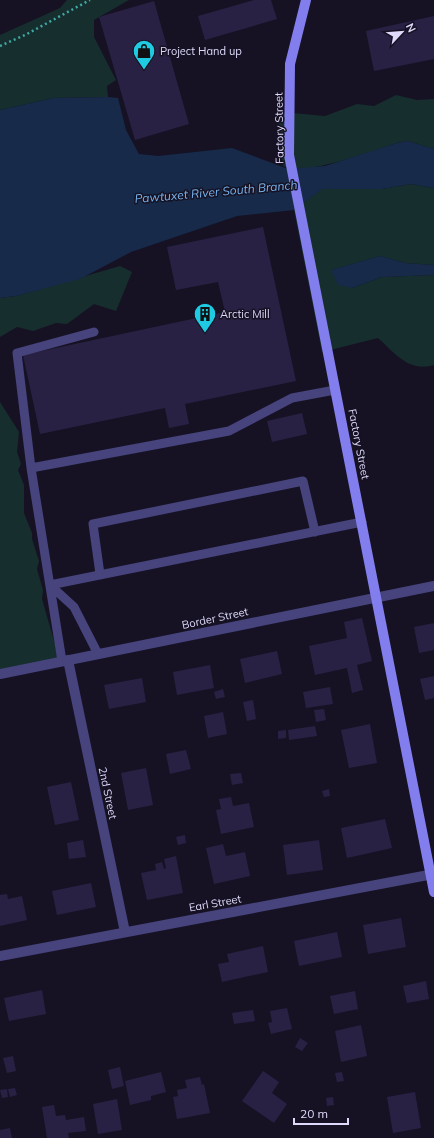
<svg xmlns="http://www.w3.org/2000/svg" width="434" height="1138" viewBox="0 0 434 1138" font-family="Mulish,sans-serif">
	<style>
		.green { fill: #162e2d }
		.water { fill: #172a49 }
		.building { fill: #282143 }
		.lines { fill: none; stroke-linecap: round; stroke-linejoin: round }
		.path { stroke: #3fa9a5; stroke-width: 2.5; stroke-dasharray: 2 3; stroke-linecap: butt }
		.lane { stroke: #46437d; stroke-width: 9 }
		.street { stroke: #46437d; stroke-width: 10 }
		.secondary { stroke: #827eee; stroke-width: 10 }
		.labels { text-anchor: middle; stroke-width: 3; stroke-linejoin: round; paint-order: stroke }
		.poi-label { font-size: 11px; fill: #dfdafa; stroke: #161224; text-anchor: start }
		.street-label { font-size: 11px; fill: #dfdafa; stroke: #161224 }
		.water-label { font-size: 12px; font-style: italic; fill: #76b4ed; stroke: #161224 }
	</style>
	<rect width="100%" height="100%" fill="#161224"/>
	<path class="green" d="M67,0H129L94,20V37L116,80L107,86L108,97L54,98L0,110V35L60,8Z
		M396,95L417,100L434,99V149L408,141L397,143C375,150 301,178 283,166L279,142V124L282,112L325,116L357,104L374,106Z
		M411,184L434,188V265L405,263L380,256L332,270L352,288L382,277L434,275V365C408,372 396,354 378,338L322,352L294,210L321,189H382Z
		M120,266L132,272L116,311L94,304L67,324L56,323L33,331L17,327L0,337V298L16,296Z
		M0,402L19,432L17,452L21,464L18,470L24,485V513L32,533V539L39,561L37,569L43,590L42,599L59,658L0,672Z"/>
	<path class="water" d="M108,97L118,98L126,130L139,154L158,156L232,148L288,169L325,166L397,143L408,141L434,149V188L411,184L382,189H322L294,210L237,216L131,252L80,279L16,296L0,298V110L54,98Z
		M380,256L405,263L434,265V275L382,277L352,288L338,285L331,270Z"/>
	<path class="building" d="M254,0H271L277,19L205,40L198,16Z
		M154,1L189,124L135,140L99,17Z
		M434,16V59L374,71L366,31Z
		M263,227L296,381L185,404L189,424L169,428L165,408L40,434L23,355L225,312L218,282L176,290L167,247Z
		M302,413L307,434L272,442L267,421Z
		M362,618L372,661L357,665L363,690L352,693L347,668L315,675L309,646L347,638L344,622Z
		M434,623V650L419,653L414,627Z
		M277,651L282,674L245,683L240,659Z
		M210,665L214,688L177,695L173,672Z
		M434,676V698L425,700L420,679Z
		M142,678L146,702L109,709L104,685Z
		M330,687L333,704L306,708L303,692Z
		M223,689L225,697L216,699L214,692Z
		M253,700L256,719L247,721L243,702Z
		M324,709L326,720L316,722L314,710Z
		M223,712L227,734L208,738L204,716Z
		M370,724L377,763L349,768L341,730Z
		M315,726L317,736L289,740L288,730Z
		M286,730V738L278,739V731Z
		M186,750L191,769L170,774L166,754Z
		M146,768L153,805L128,810L121,773Z
		M241,773L243,783L232,785L230,774Z
		M71,782L79,820L55,825L47,787Z
		M329,789L330,796L324,797L322,791Z
		M231,797L233,806L249,803L254,827L221,834L216,810L221,809L219,799Z
		M385,819L392,848L347,858L341,828Z
		M185,835L186,843L178,845L176,837Z
		M83,840L86,857L69,859L67,843Z
		M319,840L323,870L287,875L283,845Z
		M223,844L226,856L245,852L250,876L214,884L206,848Z
		M176,856L183,893L147,900L141,873L156,870L155,864L162,862L164,869L166,868L164,859Z
		M91,883L96,907L57,915L52,891Z
		M7,894L8,899L22,896L27,920L0,926V895Z
		M401,918L406,947L368,954L363,925Z
		M337,932L342,957L299,966L294,941Z
		M263,946L268,972L222,982L218,964L229,962L227,954Z
		M426,981L429,999L407,1003L403,986Z
		M42,990L46,1014L9,1021L4,998Z
		M355,991L358,1009L334,1014L330,996Z
		M287,1008L292,1029L271,1034L268,1023L272,1022L270,1011Z
		M253,1010L255,1021L234,1024L232,1013Z
		M361,1025L367,1056L341,1062L335,1031Z
		M300,1038L308,1043L302,1051L295,1047Z
		M13,1056L16,1071L7,1073L3,1058Z
		M120,1067L124,1086L112,1089L108,1070Z
		M263,1071L279,1082L272,1093L287,1104L274,1123L242,1101Z
		M161,1072L166,1092L151,1096V1100L130,1105L125,1081Z
		M342,1072L344,1081L337,1082L335,1073Z
		M200,1077L202,1085L204,1084L210,1113L177,1119L173,1097L178,1096L177,1090L187,1088L185,1080Z
		M15,1088L17,1095L10,1097L8,1089Z
		M7,1089L8,1097L2,1098L0,1090Z
		M415,1092L421,1128L393,1133L387,1097Z
		M333,1097L334,1105L327,1106L326,1098Z
		M117,1099L122,1130L98,1134L93,1104Z
		M54,1105L56,1116L65,1115L66,1120L84,1117L86,1131L68,1133L69,1138H47L42,1107Z
		M10,1128L12,1138H0V1130Z"/>
	<g class="lines">
		<path class="path" d="M0,46L25,35L90,0"/>
		<path class="lane" d="M31,468L229,431L292,398L335,390
			M100,574L93,524L303,481L315,532
			M50,585L362,522
			M50,585L74,607L98,654
			M62,661L31,468L17,353L94,332"/>
		<path class="street" d="M68,660L125,932
			M0,674L434,586
			M0,956L434,874"/>
		<path class="secondary" d="M306,0L290,64L289,155L434,892"/>
	</g>
	<defs>
		<g id="shop-pin" transform="scale(1.15)"><path d="M0 17L-7.5 6A9.5 9.5 0 1 1 7.5 6Z" fill="#1fcbe2" stroke="#161224"/><path d="M-5-2.5h2.3a2.7 3.5 0 0 1 5.4 0H5L5.5 6h-11ZM-1.5-2.5h3a1.5 2.3 0 0 0-3 0Z" fill="#111"/></g>
		<g id="building-pin" transform="scale(1.15)"><path d="M0 17L-7.5 6A9.5 9.5 0 1 1 7.5 6Z" fill="#1fcbe2" stroke="#161224"/><path d="M-4-6H4V6H1V3H-1V6H-4ZM-2.5-4.3h1.7v1.8h-1.7ZM.8-4.3h1.7v1.8H.8ZM-2.5-1h1.7V.8h-1.7ZM.8-1h1.7V.8H.8Z" fill="#111"/></g>
	</defs>
	<g fill-rule="evenodd">
		<use href="#shop-pin" x="144" y="51"/>
		<use href="#building-pin" x="205" y="314"/>
	</g>
	<g class="labels">
		<g class="poi-label">
			<text x="160" y="55">Project Hand up</text>
			<text x="220" y="318">Arctic Mill</text>
		</g>
		<g class="street-label">
			<text transform="translate(279 128) rotate(-91)" y="4">Factory Street</text>
			<text transform="translate(359 444) rotate(79)" y="4">Factory Street</text>
			<text transform="translate(215 618) rotate(-12)" y="4">Border Street</text>
			<text transform="translate(108 793) rotate(78)" y="4">2nd Street</text>
			<text transform="translate(215 903) rotate(-10)" y="4">Earl Street</text>
		</g>
		<g class="water-label">
			<text transform="translate(216 192) rotate(-5)" y="4">Pawtuxet River South Branch</text>
		</g>
	</g>
	<g transform="translate(402 32) rotate(64)" stroke="#161224" stroke-width="3" paint-order="stroke">
	<path d="M0-3L7 15L0 10L-7 15Z" fill="#dfdafa"/>
	<text y="-6" font-size="11" font-weight="bold" text-anchor="middle" fill="#dfdafa">N</text>
	</g>
	<path d="M294 1118v6h54v-6" fill="none" stroke="#dfdafa" stroke-width="2"/>
	<text x="300" y="1118" font-size="12" fill="#dfdafa" stroke="#161224" stroke-width="3" paint-order="stroke">20 m</text>
</svg>
